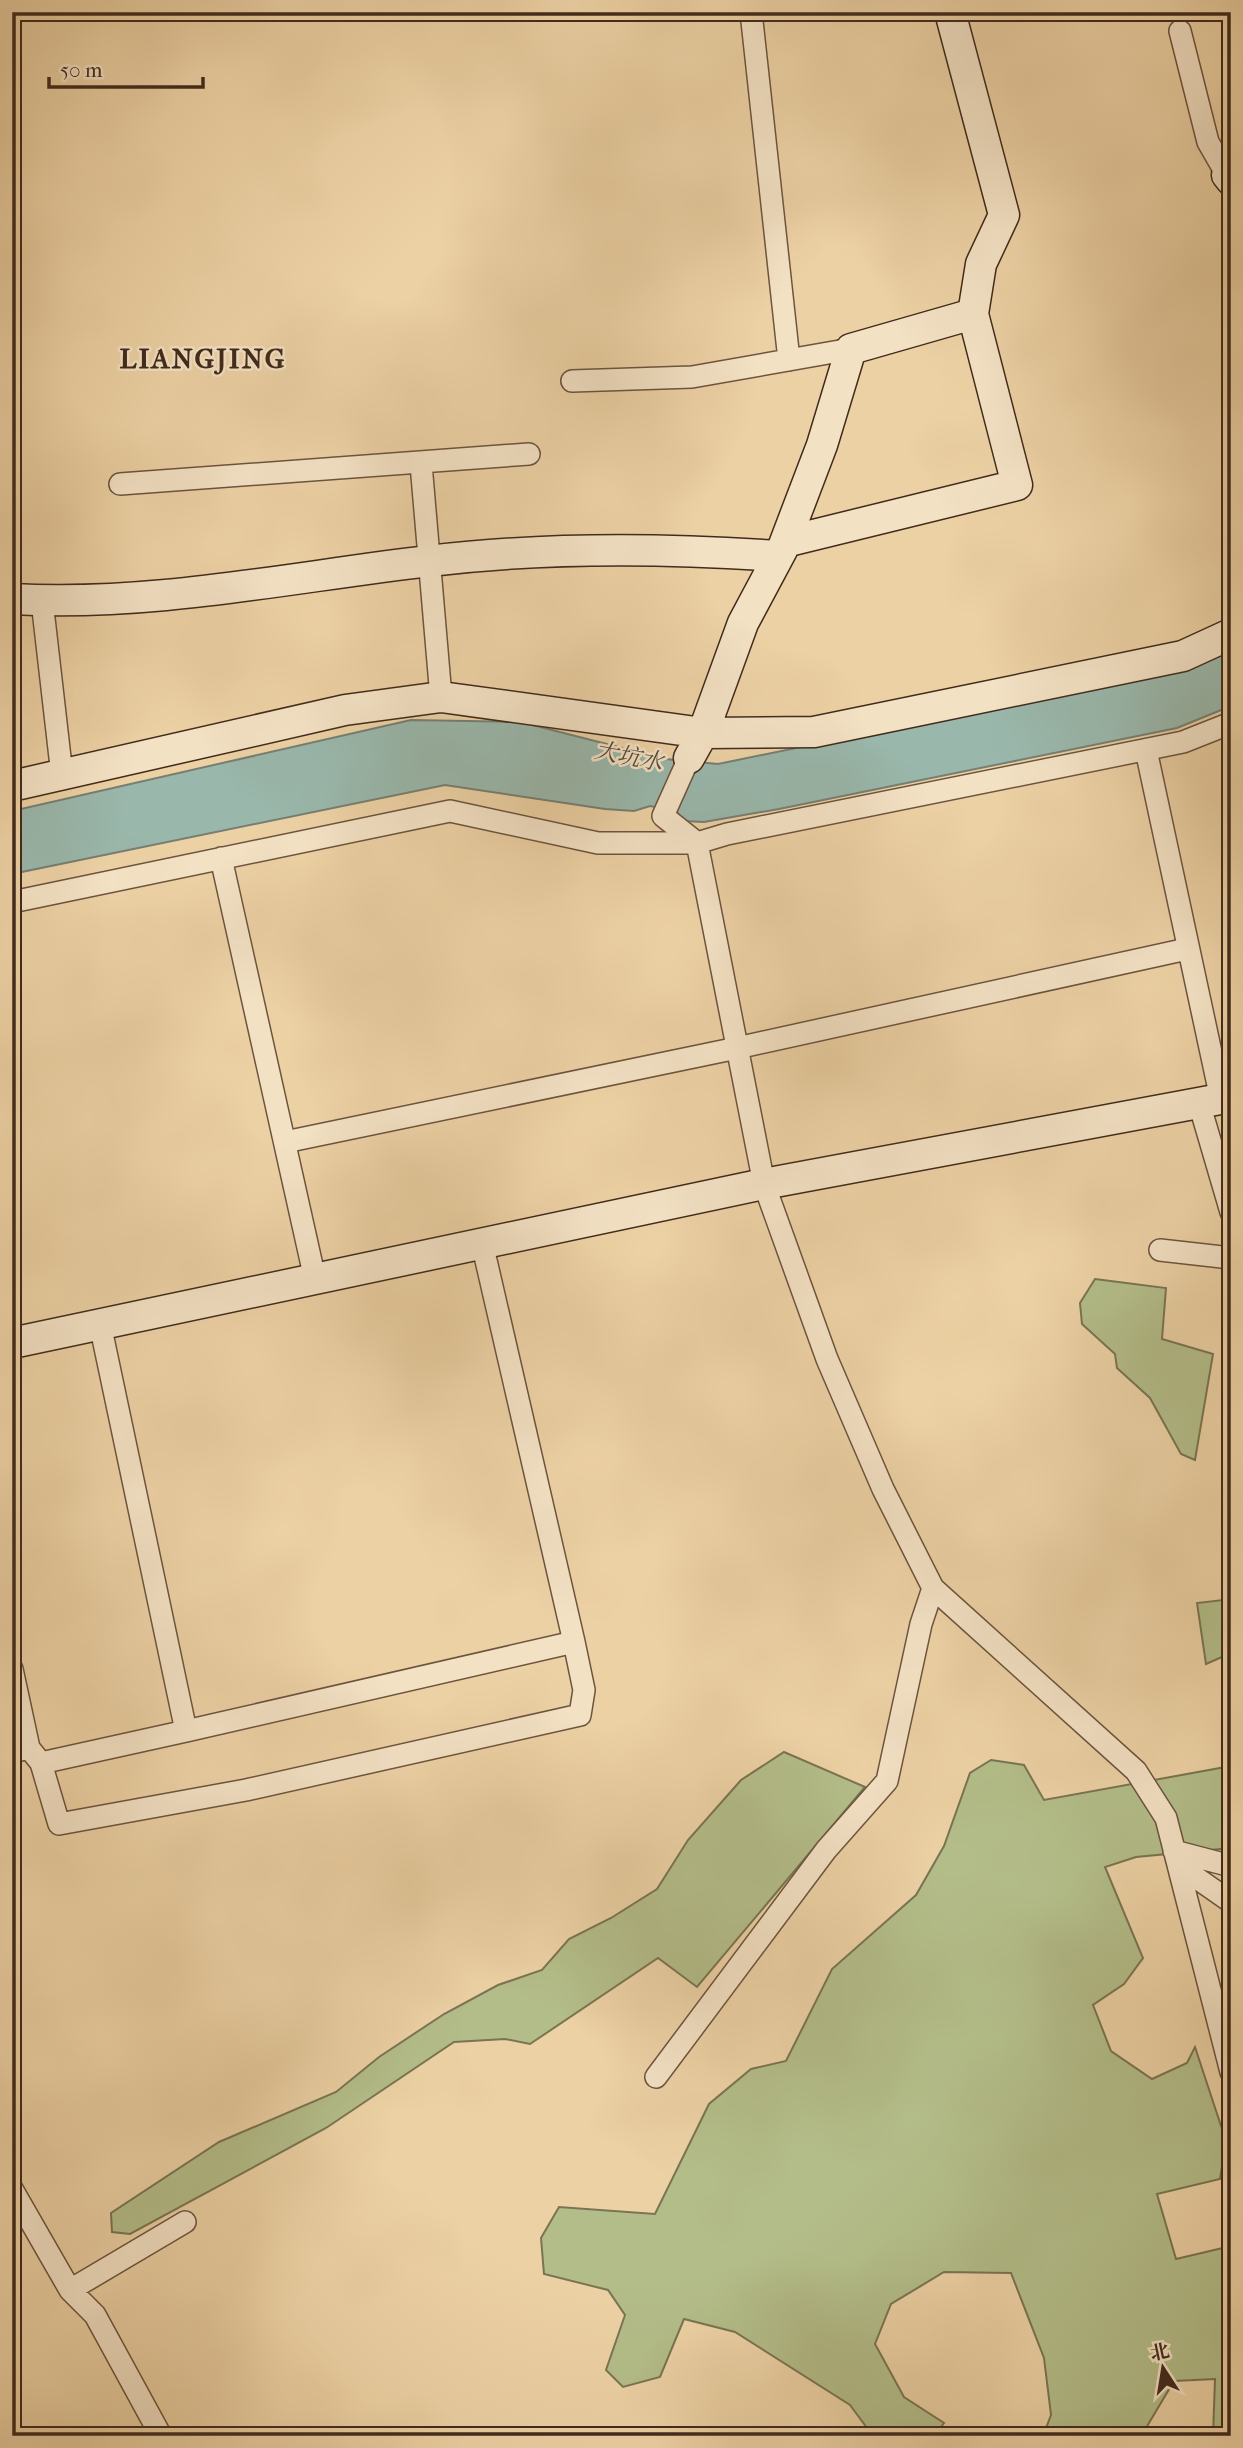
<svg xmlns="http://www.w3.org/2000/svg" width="1243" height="2448" viewBox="0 0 1243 2448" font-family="'IM FELL French Canon','Noto Serif SC',serif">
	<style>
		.green { fill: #b3bd89; stroke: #7a7452; stroke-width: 2 }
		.water { fill: #99b7ab; stroke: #767f72; stroke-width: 2 }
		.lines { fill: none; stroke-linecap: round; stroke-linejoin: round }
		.street-casing { stroke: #6c543e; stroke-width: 24 }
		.secondary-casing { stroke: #412b1c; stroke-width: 33 }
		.street { stroke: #f3e1c4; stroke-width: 21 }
		.secondary { stroke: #f3e1c4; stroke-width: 30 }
		.labels { text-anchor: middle; stroke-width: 5; stroke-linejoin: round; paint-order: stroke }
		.water-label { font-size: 23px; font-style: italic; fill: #534739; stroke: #f3e1c4 }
		.district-label { font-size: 28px; font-weight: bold; letter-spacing: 2px; fill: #412b1c; stroke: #f3e1c4 }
	</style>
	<rect width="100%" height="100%" fill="#ecd1a4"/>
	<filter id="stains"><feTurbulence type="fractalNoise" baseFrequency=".00286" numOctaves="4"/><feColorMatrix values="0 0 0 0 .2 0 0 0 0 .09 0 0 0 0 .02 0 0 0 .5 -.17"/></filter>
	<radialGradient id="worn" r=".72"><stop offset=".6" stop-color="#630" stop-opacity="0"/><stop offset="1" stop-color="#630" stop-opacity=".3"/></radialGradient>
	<path class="green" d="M1095,1279L1166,1288L1162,1339L1213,1354L1195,1460L1181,1454L1150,1398L1117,1368L1115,1354L1082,1324L1080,1303Z
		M1231,1599V1653L1206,1664L1197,1603Z
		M784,1752L865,1787L697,1987L658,1958L530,2044L505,2039L454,2042L326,2128L130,2234L112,2232L111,2213L219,2142L336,2092L379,2057L444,2014L498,1985L542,1970L569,1939L611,1918L657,1889L688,1840L741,1780Z
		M991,1760L1024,1765L1044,1800L1231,1766V1848L1136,1857L1105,1867L1143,1958L1124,1984L1093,2005L1111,2051L1152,2079L1187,2063L1195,2047L1226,2141L1220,2179L1157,2194L1176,2259L1231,2246V2436H1213L1215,2379L1174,2381L1146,2428V2436H1043L1051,2415L1044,2358L1011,2273L944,2272L891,2304L875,2344L904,2397L944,2423L934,2436H873L850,2405L735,2332L684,2319L660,2377L623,2387L606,2370L625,2315L608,2290L544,2274L541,2238L559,2207L655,2214L709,2104L751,2069L786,2061L832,1969L916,1895L944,1846L970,1773Z"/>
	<path class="water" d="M1231,649V706L1177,728L779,809L704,822L683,821L676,811L650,806L634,811L605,809L445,785L12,874V811L411,720L521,722L665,759L718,764L1177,670Z"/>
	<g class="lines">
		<g class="street-casing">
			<path id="street" d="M751,12L789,360
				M1180,31L1208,142L1227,175
				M572,381L692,377L851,349
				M421,464L441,697
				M120,484L529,454
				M42,601L62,775
				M1146,750L1221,1099
				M689,758L663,816L697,843L764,1184L827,1359L883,1489L933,1588L1136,1771L1166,1818L1231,2072
				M221,858L315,1279
				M12,902L450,811L598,843H697L727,834L1183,742L1231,723
				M1199,1103L1231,1212
				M285,1142L737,1048L1187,949
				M1160,1250L1231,1258
				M100,1324L186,1731L574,1642
				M12,1669L29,1748L12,1752
				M29,1748L41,1763L186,1731
				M41,1763L59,1824L246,1790L580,1715L584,1690L574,1642L482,1243
				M1174,1851L1231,1866
				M1178,1865L1231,1902
				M656,2077L826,1850L887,1781L921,1624L933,1588
				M12,2189L70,2290L95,2315L161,2436
				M70,2290L185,2222"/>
		</g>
		<g class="secondary-casing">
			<path id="secondary" d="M1231,168L1227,175L1231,180
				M785,542L1017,485L973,314L981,264L1004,215L950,12
				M12,599C152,607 291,577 429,561C545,547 662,548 778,556
				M689,758L703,733L743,623L782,550L822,445L851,349L973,314
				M12,786L345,710L441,697L703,733L814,732L1183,656L1231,634
				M12,1343L764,1184L1231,1097"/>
		</g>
		<use href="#street" class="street"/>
		<use href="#secondary" class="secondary"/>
	</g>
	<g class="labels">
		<g class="water-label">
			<text transform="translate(629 756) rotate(11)" y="8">大坑水</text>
		</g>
		<g class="district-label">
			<text x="203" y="368">LIANGJING</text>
		</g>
	</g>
	<rect width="1243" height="2448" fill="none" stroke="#ecd1a4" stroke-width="42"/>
	<rect x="14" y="14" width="1215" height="2420" fill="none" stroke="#412b1c" stroke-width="3.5"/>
	<rect x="21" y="21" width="1201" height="2406" fill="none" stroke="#412b1c" stroke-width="2"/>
	<g transform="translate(1163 2368) rotate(348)" stroke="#f3e1c4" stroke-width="5" paint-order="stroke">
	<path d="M0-5L12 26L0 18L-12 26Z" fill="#412b1c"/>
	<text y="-10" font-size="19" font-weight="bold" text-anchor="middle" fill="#412b1c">北</text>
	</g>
	<path d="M49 77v10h154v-10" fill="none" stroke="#412b1c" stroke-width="3.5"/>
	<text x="60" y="77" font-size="21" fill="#412b1c" stroke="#f3e1c4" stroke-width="5" paint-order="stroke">50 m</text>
	<rect width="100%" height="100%" filter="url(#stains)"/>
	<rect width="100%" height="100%" fill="url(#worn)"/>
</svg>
